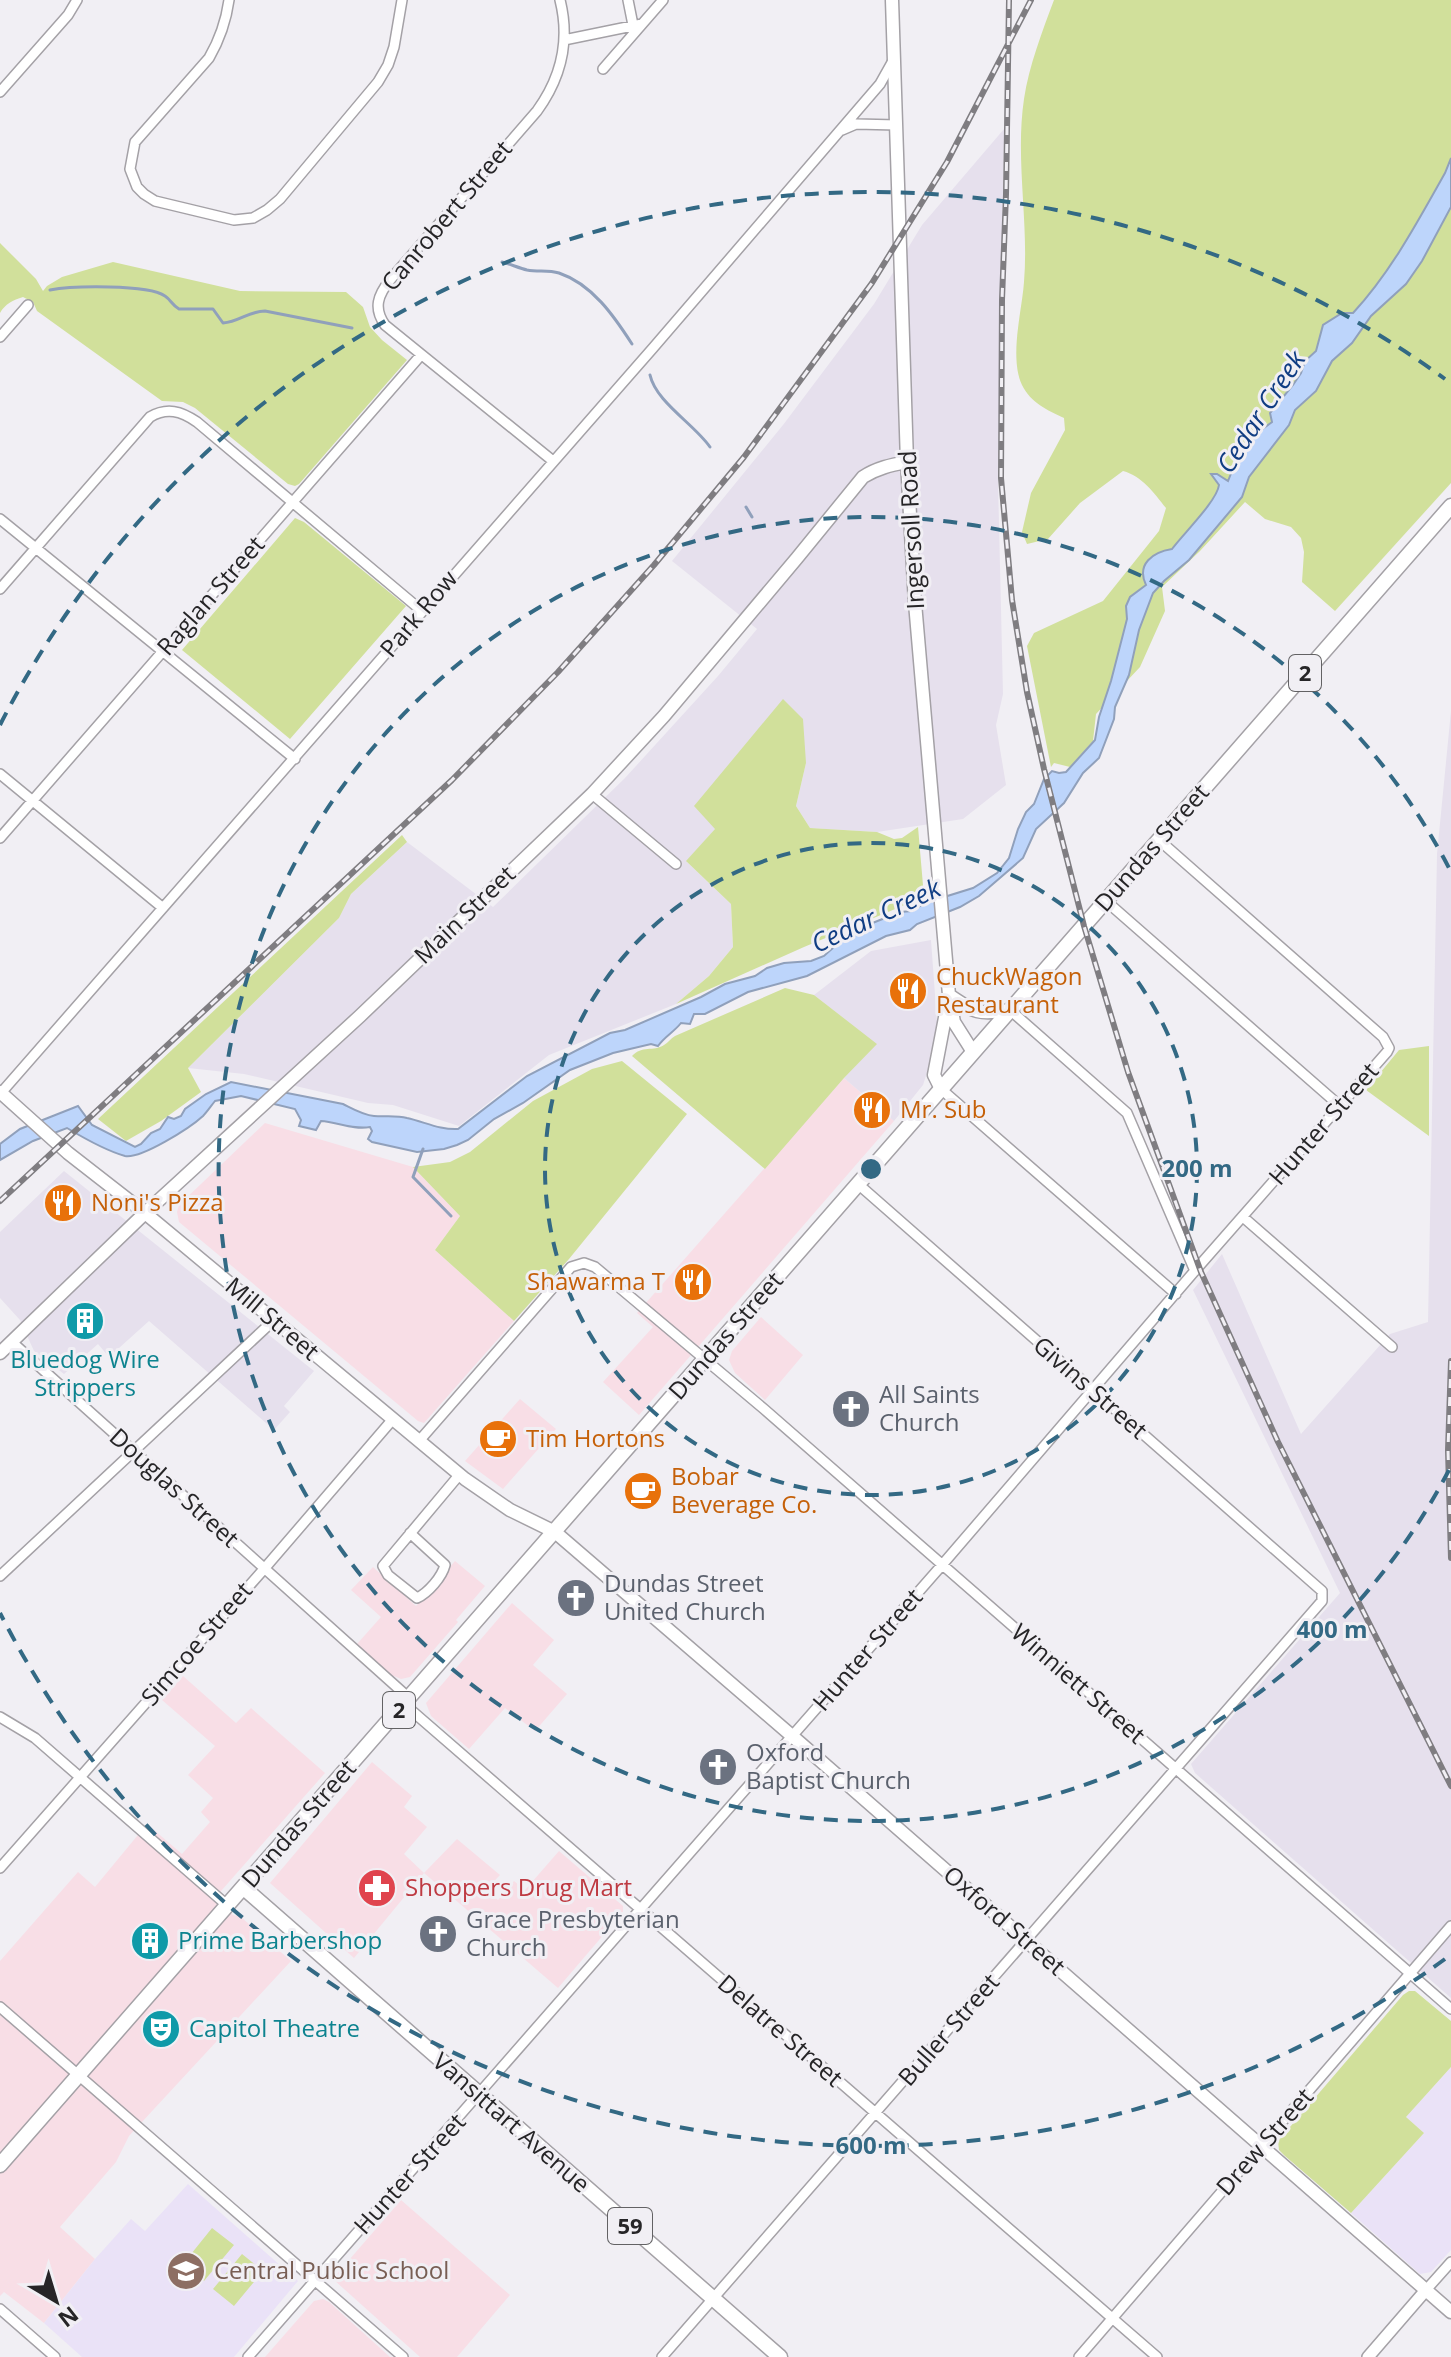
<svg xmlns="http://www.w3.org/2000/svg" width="1451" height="2357" viewBox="0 0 1451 2357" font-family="'Open Sans',sans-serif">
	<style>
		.commercial { fill: #f8dee6 }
		.built { fill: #e6e0ed }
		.education { fill: #eae2f7 }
		.green { fill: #d1e09b }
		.water { fill: #bdd5fb; stroke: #90a0bb; stroke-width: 2 }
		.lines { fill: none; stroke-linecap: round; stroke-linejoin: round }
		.stream { stroke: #90a0bb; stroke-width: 3 }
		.minor-casing { stroke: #a4a1a6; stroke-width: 12 }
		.tertiary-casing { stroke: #a4a1a6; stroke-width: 14 }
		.secondary-casing { stroke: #a4a1a6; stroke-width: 15 }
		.primary-casing { stroke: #a4a1a6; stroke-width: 17 }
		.minor { stroke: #fff; stroke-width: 9 }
		.tertiary { stroke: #fff; stroke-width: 11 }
		.secondary { stroke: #fff; stroke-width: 12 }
		.primary { stroke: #fff; stroke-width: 14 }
		.rail-casing { stroke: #7f7d81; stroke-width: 6 }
		.rail { stroke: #f1eff4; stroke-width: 3; stroke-dasharray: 9; stroke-linecap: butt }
		.ring { fill: none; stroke: #336984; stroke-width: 4; stroke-dasharray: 14 10 }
		.labels { text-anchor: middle; stroke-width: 6; stroke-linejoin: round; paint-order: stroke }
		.shield { fill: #f1eff4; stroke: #636264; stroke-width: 2 }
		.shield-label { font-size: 22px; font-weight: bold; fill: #262527 }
		.street-label { font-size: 24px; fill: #262527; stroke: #f1eff4 }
		.food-label { font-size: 24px; fill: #c56008; stroke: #f1eff4; text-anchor: start }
		.culture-label { font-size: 24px; fill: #0d838f; stroke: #f1eff4; text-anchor: start }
		.worship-label { font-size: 24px; fill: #5b616d; stroke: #f1eff4; text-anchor: start }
		.health-label { font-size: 24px; fill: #be3a42; stroke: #f1eff4; text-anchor: start }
		.education-label { font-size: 24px; fill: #785e54; stroke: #f1eff4; text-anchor: start }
		.water-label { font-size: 26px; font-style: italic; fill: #103d83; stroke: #f1eff4 }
		.centre { fill: #336984; stroke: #f1eff4; stroke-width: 4 }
		.ring-label { font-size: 24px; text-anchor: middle; font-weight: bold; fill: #336984; stroke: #f1eff4; stroke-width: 6; stroke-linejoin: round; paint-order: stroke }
	</style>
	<rect width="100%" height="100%" fill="#f1eff4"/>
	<path class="commercial" d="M844,1078L894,1121L639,1415L603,1382L653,1327L637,1313Z
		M265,1123L413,1167L460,1216L435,1250L514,1321L424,1423L418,1421L179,1222L177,1212L179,1205Z
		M761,1317L803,1355L765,1400L735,1373L729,1360L732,1351Z
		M520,1399L556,1429L503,1489L465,1461Z
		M455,1561L485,1586L456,1620L458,1622L410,1677L401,1679L394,1676L393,1677L357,1644L381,1617L351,1590L373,1567L416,1606Z
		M512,1603L554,1640L533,1665L567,1694L535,1731L505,1708L469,1749L431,1716L426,1703Z
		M183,1676L236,1723L251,1708L325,1773L214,1899L233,1915L241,1917L291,1961L129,2136L116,2162L60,2227L95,2259L44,2323L4,2292L0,2296V1961L78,1872L95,1887L147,1824L182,1854L210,1822L201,1812L213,1798L188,1775L215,1746L162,1700Z
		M372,1762L412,1796L404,1807L427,1827L404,1854L424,1873L457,1839L500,1875L486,1890L498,1900L514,1881L525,1890L559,1851L623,1906V1912L558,1988L424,1873L354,1958L270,1883Z
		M401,2200L510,2295L457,2357H420L334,2280L336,2275Z
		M323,2299L329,2302L390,2357H265L314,2301Z"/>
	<path class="built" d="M1004,129L998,481L1003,694L996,725L1006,785L963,819L877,832L810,828L796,806L806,763L715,829L687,862L731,904L733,947L709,976L676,1004L549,1055L459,1126L393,1105L368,1103L244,1074L188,1068L339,918L351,894L407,842L493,907L625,778L718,676L757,629L672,561L783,425L874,304L922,225Z
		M1451,711V1998L1195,1773L1191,1764L1340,1593L1193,1290L1222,1254L1301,1434L1390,1334L1428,1322L1437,854Z
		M931,940L937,1022L933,1053L923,1085L894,1121L844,1078L876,1044L814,995L871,951Z
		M64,1171L314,1371L284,1406L290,1412L274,1430L149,1321L109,1357L98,1344L64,1374L34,1351L20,1320L0,1298V1232Z"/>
	<path class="education" d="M1451,2067V2250L1431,2272L1420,2274L1351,2213L1424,2133L1406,2117Z
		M188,2184L298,2281L234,2357H82L44,2323L95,2259L131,2219L145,2231Z"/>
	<path class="green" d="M1054,0H1451V483L1335,611L1302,582L1304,552L1301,538L1291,527L1265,519L1245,502L1200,551L1162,587L1165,611L1140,667L1096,714L1093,741L1070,767L1054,763L1051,767L1027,646L1034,633L1103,601L1159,531L1166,508C1154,493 1142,476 1123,471L1080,503L1048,539L1027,544L1022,532L1031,493L1065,430L1064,418C1047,410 1031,403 1022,385C1009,357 1022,311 1024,282C1029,223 1015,159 1024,99C1029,66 1042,32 1054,0Z
		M0,243L36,279L43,291L47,286L62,277L113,262L240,291L346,292L363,307L370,327L382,340L407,360L299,484L295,486L288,484L195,408L183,402L162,401L37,311L33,302L23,297C13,300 5,304 0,313Z
		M295,518L304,522L406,606L290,739L182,650Z
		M783,699L803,719L806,763L796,806L810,828L877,832L894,839L902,838L918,827L924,897L804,947L676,1004L709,976L733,947L731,904L686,861L715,829L694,806Z
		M402,835L407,842L351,894L339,918L188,1068L201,1092L161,1121L126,1141L98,1119Z
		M785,988L814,995L877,1044L844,1078L765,1169L632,1056C642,1045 653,1052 664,1045C668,1043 671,1038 675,1036Z
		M1429,1046V1136L1366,1090L1399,1050Z
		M622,1061L687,1114L569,1259L514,1321L435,1250L460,1216L413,1167L450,1162L470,1152L533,1101L592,1069Z
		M1415,1991L1451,2021V2067L1406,2117L1424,2133L1351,2213L1285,2156L1279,2150L1278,2141L1403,1995L1409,1991Z
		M212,2228L234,2245L204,2281L183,2264Z
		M242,2254L263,2271L234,2306L213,2289Z"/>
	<path class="water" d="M1451,158V207L1422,261L1406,284L1371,316L1352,343L1332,361L1316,391L1295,410L1289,425L1249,477L1242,497L1189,560L1164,581L1153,593L1139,630L1129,675L1115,707L1114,719L1099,758L1083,773L1064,803L1036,829L1023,858L979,896L960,907L917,924L910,930L886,936L807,976L748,992L705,1014H694L690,1024L681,1023C674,1032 665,1036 658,1046L651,1044L613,1053L570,1070L523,1103L494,1119L468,1140L457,1145L444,1149L417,1152L372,1142L368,1139L372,1131L370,1127C353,1130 337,1122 321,1121L316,1130L299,1126L301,1120L295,1109L241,1096L215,1101C211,1106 207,1112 203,1116C190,1128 141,1159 125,1156C107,1151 82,1137 67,1128L33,1141L0,1160V1144L20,1129L78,1106L92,1125L135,1147L141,1144L151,1133L160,1129L168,1117L174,1119L181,1116L185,1109L206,1094L231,1082L343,1104C353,1109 363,1115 374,1116C385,1117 396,1115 407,1118C425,1122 440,1130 458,1129L527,1076L610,1033L625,1030L701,997L725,984L755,976L767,968L784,963L811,961L824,956L843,939L865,926L900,912L912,911L925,903L973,888L997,873L1009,858L1018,829L1026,812L1034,804L1044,779L1052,771L1059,773L1066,772L1095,740L1099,717L1111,681L1127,619L1126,606L1130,597L1146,585C1136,564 1153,552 1172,549C1183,534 1217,501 1219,485L1211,474H1217L1228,481L1238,456L1260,431L1272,422L1270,413L1293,385L1301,373L1305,361L1316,351L1323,325L1342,313H1353C1391,272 1418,221 1445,173Z"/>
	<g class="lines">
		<path class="stream" d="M502,262C510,264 519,268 527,270C538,272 548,270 559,273C592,284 614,316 632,344
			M50,290C71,286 148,284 165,296C171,300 172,305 179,309H213L223,323C239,322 249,311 265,311L352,328
			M650,375C656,402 694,424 710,447
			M746,507L752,517
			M423,1149L413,1177L451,1216"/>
		<g class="minor-casing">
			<path id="minor" d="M229,0C226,22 220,39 209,58L135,142L130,169L137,187L144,194L155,201L234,220L253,218L267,210L280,199L378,82L388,65L394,47L402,0
				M628,0L633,25
				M564,40L642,24
				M603,69L663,0
				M0,92L68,15L77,0
				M842,130L856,124L897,125
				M0,337L28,305
				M553,461L385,325C373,308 378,295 390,280L537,111C561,78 570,40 560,0
				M0,519L295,759
				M0,589L150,417C167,407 181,411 197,422L422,611
				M0,774L163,908
				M592,794L676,864
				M0,838L421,355
				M1106,901L1340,1106
				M1010,1010L1127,1113L1195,1271
				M941,1089L1176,1294
				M0,1094L653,348L880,84L894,59
				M1243,1217L1392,1347
				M12,1342L409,1698
				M419,1441L571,1267L584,1263L595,1267L764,1409L1451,2009
				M410,1533L445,1565C442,1577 428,1593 417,1598L388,1575L383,1566L460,1474
				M0,1576L274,1320
				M404,1704L1157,2357
				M0,1717L35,1738L228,1906
				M0,1868L264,1569L393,1419
				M0,2007L403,2357
				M1426,2290L1451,2262
				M0,2309L55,2357
				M248,2357L942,1565L1199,1266L1387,1052L1389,1048L1383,1037L1159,840
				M662,2357L1322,1601V1591L858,1184
				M1079,2357L1451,1926"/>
		</g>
		<g class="tertiary-casing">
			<path id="tertiary" d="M1368,2357L1426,2290"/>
		</g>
		<g class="secondary-casing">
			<path id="secondary" d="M892,0L907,462L915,603L949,995L954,1022L973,1052
				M949,995C975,1013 978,1015 1010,1010
				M941,1089L934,1075L948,1002
				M0,1092L68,1153L145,1213L465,1479L510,1510L555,1532L799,1742L1451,2312
				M0,1353L145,1213L360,1016L592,794L664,716L797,558L863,477C877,468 891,465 907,462"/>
		</g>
		<g class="primary-casing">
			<path id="primary" d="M244,1888L780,2357
				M0,2165L1451,506"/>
		</g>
		<use href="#minor" class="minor"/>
		<use href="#tertiary" class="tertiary"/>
		<use href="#secondary" class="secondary"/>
		<use href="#primary" class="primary"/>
		<g class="rail-casing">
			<path id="rail" d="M1009,0L1006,194L1002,300L1001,478L1012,600L1027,692L1044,769L1084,926L1128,1072L1201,1272L1278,1442L1451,1786
				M0,1201L452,780L558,672L654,565L744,457L872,283L947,162L1031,0
				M1451,1361L1448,1450L1451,1558"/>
		</g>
		<use href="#rail" class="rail"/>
	</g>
	<g class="ring">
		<circle cx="871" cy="1169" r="326"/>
		<path d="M1449 1470A652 652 0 1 1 1449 868"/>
		<path d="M1445 1959A977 977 0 0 1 0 1613M0 725A977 977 0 0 1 1445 379"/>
	</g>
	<defs>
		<g id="restaurant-disc" transform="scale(2)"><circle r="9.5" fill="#e8710a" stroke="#f1eff4"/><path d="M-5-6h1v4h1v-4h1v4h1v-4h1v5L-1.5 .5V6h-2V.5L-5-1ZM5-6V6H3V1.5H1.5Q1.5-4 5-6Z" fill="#fff"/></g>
		<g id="building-disc" transform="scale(2)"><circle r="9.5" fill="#0f9aa8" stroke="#f1eff4"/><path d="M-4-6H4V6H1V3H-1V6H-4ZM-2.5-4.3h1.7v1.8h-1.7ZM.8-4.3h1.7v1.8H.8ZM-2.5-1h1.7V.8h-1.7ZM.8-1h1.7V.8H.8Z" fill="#fff"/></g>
		<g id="church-disc" transform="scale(2)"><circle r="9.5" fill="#6b7280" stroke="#f1eff4"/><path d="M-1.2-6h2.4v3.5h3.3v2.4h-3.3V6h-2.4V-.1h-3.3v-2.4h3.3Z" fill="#fff"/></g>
		<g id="cafe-disc" transform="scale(2)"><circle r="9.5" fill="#e8710a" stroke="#f1eff4"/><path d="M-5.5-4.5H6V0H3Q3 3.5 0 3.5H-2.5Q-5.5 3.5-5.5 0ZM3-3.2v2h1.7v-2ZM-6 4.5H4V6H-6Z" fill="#fff"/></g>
		<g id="pharmacy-disc" transform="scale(2)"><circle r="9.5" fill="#e0444e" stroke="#f1eff4"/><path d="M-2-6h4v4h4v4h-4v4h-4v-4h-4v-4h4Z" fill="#fff"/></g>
		<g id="theatre-disc" transform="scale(2)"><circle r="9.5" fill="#0f9aa8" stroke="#f1eff4"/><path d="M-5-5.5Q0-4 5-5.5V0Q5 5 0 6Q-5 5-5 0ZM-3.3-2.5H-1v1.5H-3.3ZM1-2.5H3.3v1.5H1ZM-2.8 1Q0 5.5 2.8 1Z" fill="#fff"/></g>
		<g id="school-disc" transform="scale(2)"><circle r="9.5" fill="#8d6e63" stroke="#f1eff4"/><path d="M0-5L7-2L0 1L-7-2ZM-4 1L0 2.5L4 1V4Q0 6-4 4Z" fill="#fff"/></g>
	</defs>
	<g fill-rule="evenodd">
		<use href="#restaurant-disc" x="908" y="991"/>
		<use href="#restaurant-disc" x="872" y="1110"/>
		<use href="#restaurant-disc" x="63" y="1203"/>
		<use href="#restaurant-disc" x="693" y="1282"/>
		<use href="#building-disc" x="85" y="1321"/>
		<use href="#church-disc" x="851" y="1409"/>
		<use href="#cafe-disc" x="498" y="1439"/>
		<use href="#cafe-disc" x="643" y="1491"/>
		<use href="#church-disc" x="576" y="1598"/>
		<use href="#church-disc" x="718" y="1767"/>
		<use href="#pharmacy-disc" x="377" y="1888"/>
		<use href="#church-disc" x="438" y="1934"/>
		<use href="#building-disc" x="150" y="1941"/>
		<use href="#theatre-disc" x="161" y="2029"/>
		<use href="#school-disc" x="186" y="2271"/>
	</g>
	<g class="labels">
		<g class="shield">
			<rect x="1289" y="655" width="32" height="36" rx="6"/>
			<rect x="383" y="1692" width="32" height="36" rx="6"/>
			<rect x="608" y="2208" width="44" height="36" rx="6"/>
		</g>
		<g class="shield-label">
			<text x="1305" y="681">2</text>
			<text x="399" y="1718">2</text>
			<text x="630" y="2234">59</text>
		</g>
		<g class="street-label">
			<text transform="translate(447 216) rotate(-50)" y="8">Canrobert Street</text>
			<text transform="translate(912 530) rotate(-93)" y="8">Ingersoll Road</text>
			<text transform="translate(211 596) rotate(-49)" y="8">Raglan Street</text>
			<text transform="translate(419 614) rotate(-50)" y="8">Park Row</text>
			<text transform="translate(1152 848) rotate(-49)" y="8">Dundas Street</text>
			<text transform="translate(465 915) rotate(-44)" y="8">Main Street</text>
			<text transform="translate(1324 1124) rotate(-49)" y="8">Hunter Street</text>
			<text transform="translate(272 1319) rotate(40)" y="8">Mill Street</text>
			<text transform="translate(726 1336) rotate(-49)" y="8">Dundas Street</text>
			<text transform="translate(1090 1388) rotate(41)" y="8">Givins Street</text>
			<text transform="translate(174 1488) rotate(42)" y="8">Douglas Street</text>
			<text transform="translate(197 1644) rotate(-49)" y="8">Simcoe Street</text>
			<text transform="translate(868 1650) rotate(-49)" y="8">Hunter Street</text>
			<text transform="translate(1078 1684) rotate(41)" y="8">Winniett Street</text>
			<text transform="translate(299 1824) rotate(-49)" y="8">Dundas Street</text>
			<text transform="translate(1004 1921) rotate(41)" y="8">Oxford Street</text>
			<text transform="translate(949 2030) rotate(-49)" y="8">Buller Street</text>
			<text transform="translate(780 2031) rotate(41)" y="8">Delatre Street</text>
			<text transform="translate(511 2123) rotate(41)" y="8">Vansittart Avenue</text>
			<text transform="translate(1265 2142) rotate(-49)" y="8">Drew Street</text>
			<text transform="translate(410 2174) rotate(-48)" y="8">Hunter Street</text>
		</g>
		<g class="food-label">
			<text x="936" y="985">ChuckWagon<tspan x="936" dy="28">Restaurant</tspan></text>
			<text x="900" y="1118">Mr. Sub</text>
			<text x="91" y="1211">Noni's Pizza</text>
			<text x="665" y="1290" text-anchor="end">Shawarma T</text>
			<text x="526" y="1447">Tim Hortons</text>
			<text x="671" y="1485">Bobar<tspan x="671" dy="28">Beverage Co.</tspan></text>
		</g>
		<g class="culture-label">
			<text x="85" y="1368" text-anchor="middle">Bluedog Wire<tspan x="85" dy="28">Strippers</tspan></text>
			<text x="178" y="1949">Prime Barbershop</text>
			<text x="189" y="2037">Capitol Theatre</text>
		</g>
		<g class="worship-label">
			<text x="879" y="1403">All Saints<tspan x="879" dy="28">Church</tspan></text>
			<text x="604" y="1592">Dundas Street<tspan x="604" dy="28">United Church</tspan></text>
			<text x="746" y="1761">Oxford<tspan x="746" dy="28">Baptist Church</tspan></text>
			<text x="466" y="1928">Grace Presbyterian<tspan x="466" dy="28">Church</tspan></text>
		</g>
		<g class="health-label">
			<text x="405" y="1896">Shoppers Drug Mart</text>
		</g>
		<g class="education-label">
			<text x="214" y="2279">Central Public School</text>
		</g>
		<g class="water-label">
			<text transform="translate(1261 412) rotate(-57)" y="9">Cedar Creek</text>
			<text transform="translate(876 916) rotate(-25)" y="9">Cedar Creek</text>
		</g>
	</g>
	<circle cx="871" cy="1169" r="12" class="centre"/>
	<g class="ring-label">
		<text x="1197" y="1177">200 m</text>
		<text x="1332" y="1638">400 m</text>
		<text x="871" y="2154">600 m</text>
	</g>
	<g transform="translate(56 2301) rotate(142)" stroke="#f1eff4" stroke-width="6" paint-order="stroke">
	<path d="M0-6L14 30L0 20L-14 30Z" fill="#262527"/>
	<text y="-12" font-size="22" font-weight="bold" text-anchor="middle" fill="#262527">N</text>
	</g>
</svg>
